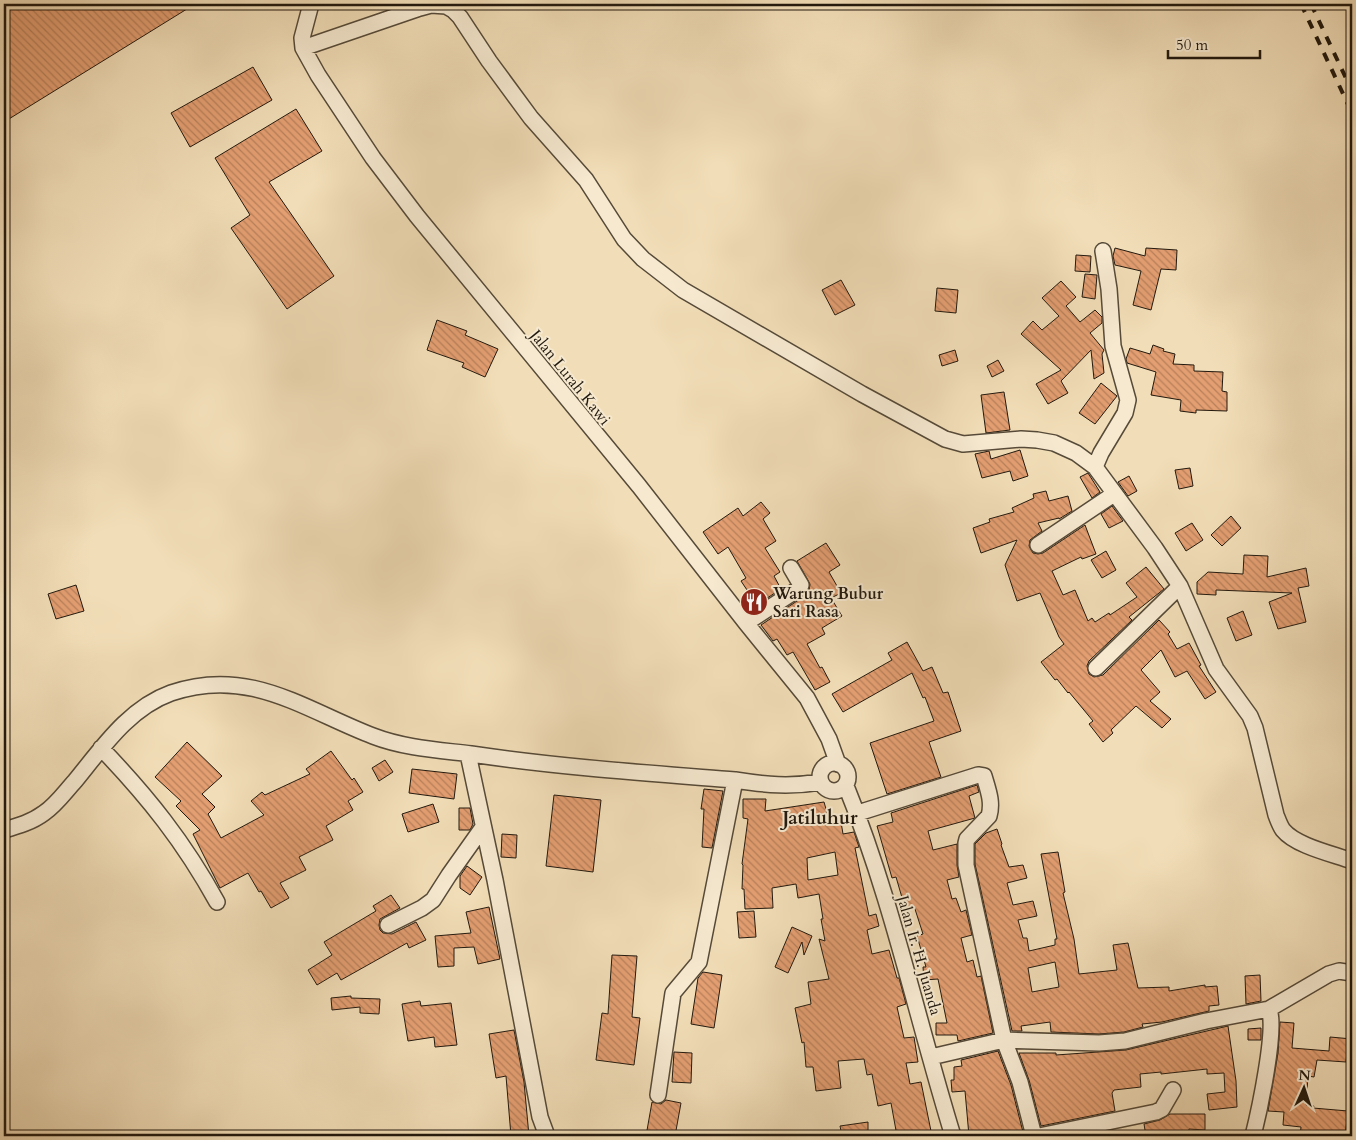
<svg xmlns="http://www.w3.org/2000/svg" width="1356" height="1140" viewBox="0 0 1356 1140" font-family="Cardo,serif">
	<style>
		.building { fill: url(#building-back-hatch); stroke: #22190e; fill-rule: evenodd }
		.lines { fill: none; stroke-linecap: round; stroke-linejoin: round }
		.minor-casing { stroke: #564a38; stroke-width: 18 }
		.minor { stroke: #f6e9d0; stroke-width: 15 }
		.rail { stroke: #22190e; stroke-width: 4; stroke-dasharray: 9 9; stroke-linecap: butt }
		.labels { text-anchor: middle; stroke-width: 4; stroke-linejoin: round; paint-order: stroke }
		.street-label { font-size: 16px; fill: #22190e; stroke: #f6e9d0 }
		.poi-label { font-size: 16px; font-weight: bold; fill: #22190e; stroke: #f6e9d0; text-anchor: start }
		.quarter-label { font-size: 19px; font-weight: bold; fill: #22190e; stroke: #f6e9d0 }
	</style>
	<defs>
		<pattern id="building-back-hatch" width="6" height="6" patternUnits="userSpaceOnUse" patternTransform="scale(1.25)"><rect width="6" height="6" fill="#e39e71"/><path d="M-1 5l2 2M0 0l6 6M5-1l2 2" fill="none" stroke="#b8805b"/></pattern>
	</defs>
	<rect width="100%" height="100%" fill="#f1ddb7"/>
	<filter id="stains"><feTurbulence type="fractalNoise" baseFrequency=".004" numOctaves="4"/><feColorMatrix values="0 0 0 0 .2 0 0 0 0 .09 0 0 0 0 .02 0 0 0 .5 -.17"/></filter>
	<radialGradient id="worn" r=".72"><stop offset=".6" stop-color="#630" stop-opacity="0"/><stop offset="1" stop-color="#630" stop-opacity=".3"/></radialGradient>
	<path class="building" d="M4,4H195L4,122Z
		M253,67L272,100L190,147L171,113Z
		M296,109L322,151L269,182L334,276L287,309L231,228L250,215L215,158Z
		M1115,248L1145,256L1146,248L1177,250L1176,270L1161,269L1151,310L1133,305L1141,271L1115,265L1113,256Z
		M1076,255L1091,256L1090,272L1075,271Z
		M1085,274L1097,275L1095,299L1082,297Z
		M841,280L855,305L835,315L822,290Z
		M1061,281L1076,297L1066,306L1080,322L1095,310L1102,317V323L1090,333L1104,350L1102,354L1104,373L1094,379L1091,350L1061,381L1068,393L1048,404L1036,384L1061,370L1021,334L1033,321L1042,330L1059,316L1042,298Z
		M937,288L958,290L956,313L935,311Z
		M437,320L467,331L465,335L498,349L485,377L462,367L464,363L427,350Z
		M1153,345L1164,349L1163,351L1175,354L1173,364L1194,365V371L1223,372L1222,391L1227,392V411L1196,410V413L1180,411L1181,400L1151,395L1156,372L1127,363L1126,359L1130,348L1150,354Z
		M955,350L958,361L942,366L939,355Z
		M998,360L1004,371L992,377L987,366Z
		M1101,383L1117,396L1095,424L1079,413Z
		M1004,392L1010,430L986,433L981,395Z
		M1020,450L1028,476L1013,481L1010,471L982,478L975,454L989,451L991,459Z
		M1190,468L1193,486L1179,489L1175,470Z
		M1088,473L1100,492L1092,498L1080,477Z
		M1129,476L1137,491L1128,496L1118,482Z
		M1046,491L1049,501L1068,496L1072,511L1059,519V518L1038,523L1042,531L1030,540L1029,546L1033,553L1038,554L1043,553L1085,525L1096,554L1082,559L1081,557L1052,571L1063,595L1075,590L1088,621L1092,618L1095,622L1109,613L1110,615L1137,597L1126,583L1146,567L1164,589L1129,617L1132,620L1089,661L1087,666L1089,674L1094,677L1103,675L1159,620L1170,632L1168,634L1177,649L1189,643L1201,665L1199,666L1216,692L1205,699L1187,671L1175,677L1161,650L1141,670L1160,692L1150,701L1171,719L1162,728L1136,706L1111,730L1113,733L1103,742L1089,724L1093,721L1069,692L1068,693L1057,679L1055,680L1041,662L1064,644L1059,637L1040,593L1017,601L1005,565L1017,540L981,553L973,528L990,522L989,519L1014,512L1012,508L1034,498L1033,494Z
		M761,502L770,513L763,519L776,541L765,548L780,572L774,576L781,589L752,608L745,595L749,593L741,581L746,578L728,547L718,554L703,532L738,508L743,516Z
		M1112,506L1123,521L1109,528L1101,514Z
		M1231,516L1241,528L1222,546L1211,535Z
		M1192,523L1203,540L1186,551L1175,533Z
		M826,543L840,565L829,572L841,593L831,598L842,616L822,628L825,634L807,644L820,668L822,667L830,682L815,690L793,652L787,655L777,639L773,641L761,625L806,595L809,591L810,584L797,561Z
		M1106,551L1116,570L1102,578L1091,560Z
		M1244,555L1268,556L1267,577L1306,568L1309,586L1298,588L1306,622L1278,629L1269,602L1292,593L1216,590V595L1197,594V582L1208,572L1243,574Z
		M76,585L84,611L56,619L48,594Z
		M1243,611L1252,635L1236,641L1227,618Z
		M907,642L923,671L932,667L943,693L948,692L961,731L929,742L941,777L887,794L870,743L934,721L925,697L923,698L912,673L843,712L832,694L892,660L888,653Z
		M187,742L222,776L202,794L215,807L208,814L221,838L264,815L251,801L262,792L265,795L310,774L306,769L331,751L352,780L354,778L363,792L348,801L353,810L326,826L333,840L299,857L306,870L280,883L289,898L271,908L261,891L259,892L248,873L220,888L193,834L200,830L176,806L181,801L155,777Z
		M385,760L393,772L379,781L372,768Z
		M412,769L457,774L454,799L409,793Z
		M977,785L979,792L969,796L975,818L928,831L933,850L957,844V865L959,877L947,880L952,899L956,898L961,912L966,910L972,935L961,938L967,962L973,960L977,977L981,976L993,1033L958,1041L957,1035H936V1023H947L938,979L924,980L923,967H926L917,936L923,934L914,906L905,908L896,877L892,878L877,826L893,822L891,813Z
		M704,789L723,791L712,848L702,847L704,809H701Z
		M554,795L601,800L593,872L546,866Z
		M743,799H766L765,811L824,802L830,823L841,822L843,834L854,832L859,847L855,848L869,916L876,914L879,926L867,930L872,954L889,950L897,978H899L906,1004L897,1007L904,1038L914,1037L918,1062L906,1063L910,1084L921,1082L932,1136H897L891,1103L878,1106L872,1074L867,1075L864,1059L838,1061L841,1088L816,1091L813,1067H806L804,1042L802,1043L795,1008L811,1004L808,982L829,979L819,939L825,941L821,919H823L819,894L798,898L796,884L772,888L773,908L745,909L744,889H742L743,865L742,864L748,819L743,818ZM835,852L838,875L808,880L807,858Z
		M433,804L439,822L408,832L402,814Z
		M459,808H470L473,824L470,830H459Z
		M997,829L1002,844L1001,845L1009,867L1023,865L1027,878L1007,883L1013,905L1033,901L1037,916L1018,920L1023,938H1027L1029,951L1055,945V939H1057L1041,854L1058,852L1065,892L1063,893L1074,939L1079,974L1117,970L1113,945L1128,943L1138,988L1169,987V991L1205,985V987L1217,986L1219,1005L1209,1006V1011L1162,1022L1142,1024L1143,1027L1124,1032L1099,1034L1051,1032L1050,1022L1021,1026L1022,1031H1012L975,864V844L986,833ZM1055,962L1059,987L1032,992L1028,968Z
		M502,834L517,835L516,858L501,857Z
		M467,866L482,877L470,895L460,888V876Z
		M391,895L400,908L380,919L379,925L380,930L383,933L392,934L416,922L426,940L409,948L407,943L341,980L337,973L317,985L308,970L332,955L324,942L376,911L373,906Z
		M489,907L500,959L478,964L474,947L454,948V966L438,967L435,936L471,933L466,912Z
		M754,911L756,937L739,938L737,912Z
		M792,927L812,936L804,955L802,942L788,973L775,967Z
		M612,955L637,956L632,1017L640,1018L634,1065L596,1060L602,1013L608,1014Z
		M703,972L722,975L714,1028L691,1024L698,978Z
		M1260,975L1261,1001L1246,1004L1245,976Z
		M351,996V998L380,999L379,1014L360,1013V1007L332,1010L331,998Z
		M420,1001L421,1006L451,1003L457,1045L435,1047L434,1037L408,1041L402,1004Z
		M1280,1022L1294,1023L1292,1048L1329,1051L1330,1037L1352,1039V1050H1347L1346,1062L1317,1060L1314,1077L1308,1076L1306,1105L1314,1106L1313,1108L1348,1111L1345,1136H1300L1301,1127L1283,1125L1284,1112L1268,1111L1278,1053Z
		M1228,1026L1236,1081L1237,1107L1209,1110L1207,1094L1225,1092L1224,1073L1207,1074V1069L1161,1074V1072L1140,1074L1141,1087L1114,1090L1112,1093L1115,1111L1041,1126L1029,1080L1019,1053H1056V1055L1126,1050Z
		M1261,1028V1040H1248V1029Z
		M514,1030L524,1082L529,1136H511L506,1076L496,1078L489,1034Z
		M998,1051L1011,1085L1023,1132L994,1134V1136H969L965,1091L952,1092L951,1080H954V1067L962,1066L961,1060Z
		M674,1052L692,1053L691,1083L672,1082Z
		M666,1100L681,1103L675,1136H646L652,1102L661,1104Z
		M1170,1114H1205V1130L1189,1129V1136H1170V1134L1146,1136L1144,1124L1160,1120Z
		M868,1122V1136H842L840,1126Z"/>
	<g class="lines">
		<g class="minor-casing">
			<path id="minor" d="M311,4L302,38L303,48L318,75L373,158L417,216L639,486L746,623L807,698L829,739L838,764
				M303,48L420,8L431,5L446,6L453,10L460,17L489,61L531,118L586,180L624,239L643,259L683,290L862,394L945,439L963,444L1021,439L1037,440L1054,443L1076,453L1095,467L1155,548L1180,586L1216,669L1250,716L1255,728L1276,815C1278,820 1280,826 1283,830C1296,846 1333,854 1352,861
				M1095,467L1101,453L1125,413L1128,400L1113,346L1109,289L1103,251
				M1038,545L1114,494
				M746,623L800,588L801,585L791,568
				M1096,668L1180,586
				M101,748C148,797 184,842 217,902
				M468,754L495,880L540,1117L547,1136
				M820 777a14 14 0 1 1 28 0a14 14 0 1 1-28 0Z
				M846,786C892,899 917,1019 953,1136
				M858,813L978,775L984,776C988,790 993,802 989,816L967,839L966,843V865L1004,1040L1020,1082L1034,1136
				M4,830C18,826 32,822 44,813C56,805 65,792 75,781C102,748 129,708 171,693C249,666 305,710 373,736C404,748 438,750 471,754C559,767 647,773 735,780C766,785 790,787 821,782
				M388,925L422,908L433,900L449,875L483,827
				M931,1057L1004,1040L1099,1043L1125,1041L1206,1021L1269,1009L1329,974L1339,971L1352,973
				M658,1095L673,993L699,962L735,780
				M1039,1136L1156,1112L1162,1109L1173,1090
				M1253,1136C1259,1112 1277,1029 1269,1009"/>
		</g>
		<use href="#minor" class="minor"/>
		<path class="rail" d="M1301,4L1352,113
			M1311,4L1352,91"/>
	</g>
	<defs>
		<g id="restaurant-disc" transform="scale(1.4375)"><circle r="9.5" fill="#8f2418" stroke="#f6e9d0"/><path d="M-5-6h1v4h1v-4h1v4h1v-4h1v5L-1.5 .5V6h-2V.5L-5-1ZM5-6V6H3V1.5H1.5Q1.5-4 5-6Z" fill="#fff"/></g>
	</defs>
	<g fill-rule="evenodd">
		<use href="#restaurant-disc" x="754" y="602"/>
	</g>
	<g class="labels">
		<g class="street-label">
			<text transform="translate(571 377) rotate(51)" y="6">Jalan Lurah Kawi</text>
			<text transform="translate(920 955) rotate(74)" y="6">Jalan Ir. H. Juanda</text>
		</g>
		<g class="poi-label">
			<text x="773" y="599">Warung Bubur<tspan x="773" dy="18">Sari Rasa</tspan></text>
		</g>
		<g class="quarter-label">
			<text x="820" y="824">Jatiluhur</text>
		</g>
	</g>
	<rect width="1356" height="1140" fill="none" stroke="#f1ddb7" stroke-width="20"/>
	<rect x="5" y="5" width="1346" height="1130" fill="none" stroke="#22190e" stroke-width="2.5"/>
	<rect x="10" y="10" width="1336" height="1120" fill="none" stroke="#22190e"/>
	<g transform="translate(1304 1088) rotate(3)" stroke="#f6e9d0" stroke-width="4" paint-order="stroke">
	<path d="M0-4L9 19L0 12L-9 19Z" fill="#22190e"/>
	<text y="-8" font-size="14" font-weight="bold" text-anchor="middle" fill="#22190e">N</text>
	</g>
	<path d="M1168 50v8h92v-8" fill="none" stroke="#22190e" stroke-width="2.5"/>
	<text x="1176" y="50" font-size="15" fill="#22190e" stroke="#f6e9d0" stroke-width="4" paint-order="stroke">50 m</text>
	<rect width="100%" height="100%" filter="url(#stains)"/>
	<rect width="100%" height="100%" fill="url(#worn)"/>
</svg>
